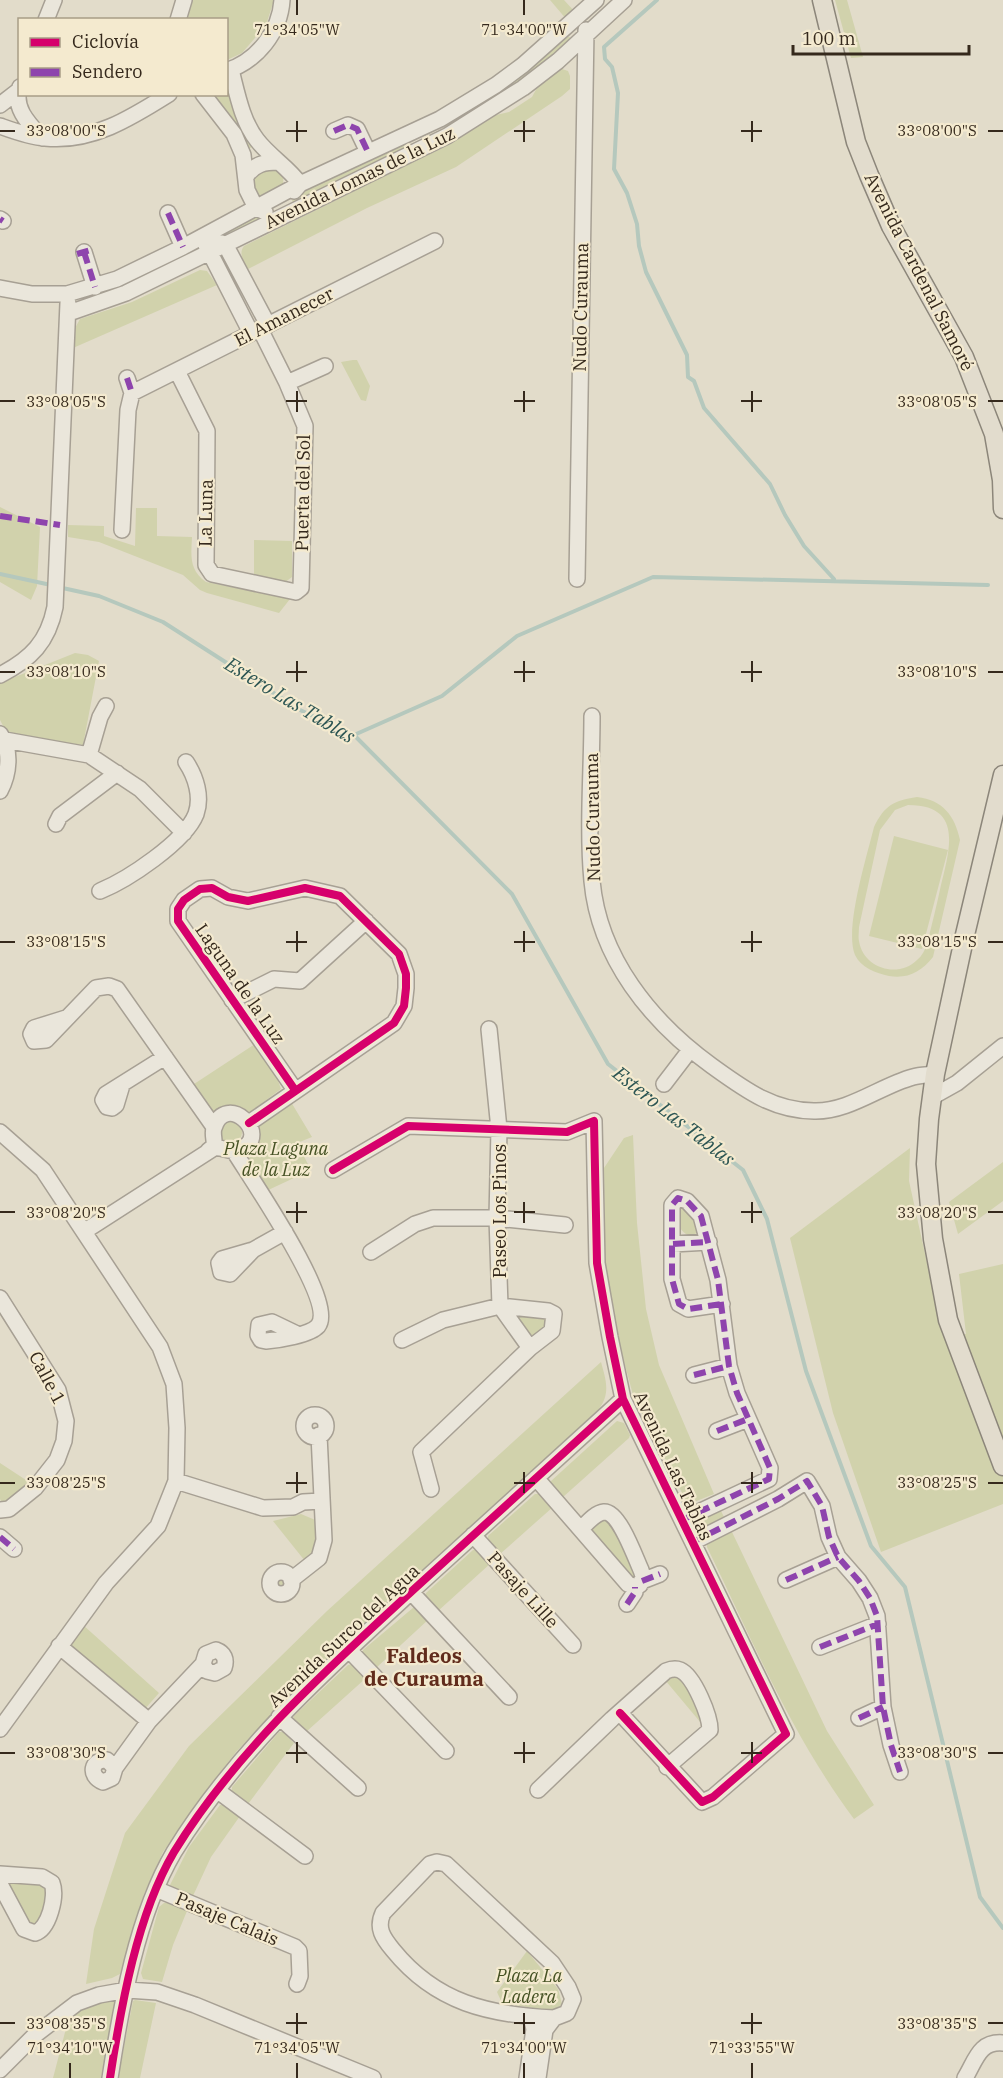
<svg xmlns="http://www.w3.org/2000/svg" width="1003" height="2078" viewBox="0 0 1003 2078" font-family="'IBM Plex Serif',serif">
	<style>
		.green { fill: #d1d2ac; fill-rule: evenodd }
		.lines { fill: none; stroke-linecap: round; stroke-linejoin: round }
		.stream { stroke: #b5c8bd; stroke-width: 4 }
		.minor-casing { stroke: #a7a094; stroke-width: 18 }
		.major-casing { stroke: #8c867a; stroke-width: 21 }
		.minor { stroke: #eae6db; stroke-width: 15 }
		.major { stroke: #e2dccd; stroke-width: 18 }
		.quiet { stroke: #8e44ad; stroke-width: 6; stroke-dasharray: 12 6; stroke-linecap: butt }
		.cycleway-casing { stroke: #f4eacf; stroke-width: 11 }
		.cycleway { stroke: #d6006c; stroke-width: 8 }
		.ticks { fill: none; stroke: #35291c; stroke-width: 2 }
		.labels { text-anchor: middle; stroke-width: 4.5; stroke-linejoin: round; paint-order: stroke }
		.street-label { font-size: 18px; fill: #35291c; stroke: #f4eacf }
		.park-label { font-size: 18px; font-style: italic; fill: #455123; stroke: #f4eacf }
		.water-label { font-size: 20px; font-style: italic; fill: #2c5553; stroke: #f4eacf }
		.neighbourhood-label { font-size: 20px; font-weight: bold; fill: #612c1c; stroke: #f4eacf }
		.ticks-label { font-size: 15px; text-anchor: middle; fill: #35291c; stroke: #f4eacf; stroke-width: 4.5; stroke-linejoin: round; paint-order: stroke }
	</style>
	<rect width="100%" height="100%" fill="#e2dcca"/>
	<path class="green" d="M192,0H274L266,25L242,53L227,60L226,20H186Z
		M550,0H564L575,12L567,20Z
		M835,0H847L863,57L851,58Z
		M566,36L570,37L569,42L533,74L448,127L445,126L444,123Z
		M562,69L568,71L570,76V89L562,96L456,167L367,208L248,269C244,261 238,254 244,246L447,145L496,115L509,112L532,97L538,86Z
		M227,87L230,89L236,112L252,147L246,150L214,97V95L226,94Z
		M404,142L408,150L295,203L292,201L294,195Z
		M269,167C280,171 286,175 282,187C273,192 263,200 253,194C251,174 251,175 269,167Z
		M256,214L261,218L259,220L220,241L217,235Z
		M195,249L196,252L114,293L83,300V295Z
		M200,270L207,271L217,285L73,348L74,330L80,319L132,302Z
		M353,360H357L370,386L366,401L361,400L341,362Z
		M0,507L40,527L37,586L31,600L0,582Z
		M136,508H157V536L192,537C191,556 189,570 206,582L290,599L279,613L207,593L200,590L183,575L99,542L68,537V525L104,526V536L135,546Z
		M254,540L292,541V577L284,583L254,576Z
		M75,653L88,655L99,661L83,745L8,735L0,720V683Z
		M917,797C943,800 955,816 960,840L933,957C921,972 908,979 889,976C876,973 861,968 855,955C844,929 867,856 874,827C885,805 893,801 917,797ZM908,805C963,805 950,848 941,885C937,904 932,924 927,944C925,950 922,956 917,960C898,979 863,968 859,941C858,937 859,932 859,927L880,830L895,810Z
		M894,836L948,850L922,949L869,936Z
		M255,1044L276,1075L281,1089L250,1112L231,1106L209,1112L191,1086Z
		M291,1102L312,1137L297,1143L311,1170L264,1192L242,1158L258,1135V1127L271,1113Z
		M220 1132a11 11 0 1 1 22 0a11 11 0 1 1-22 0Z
		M633,1135L637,1223L646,1309L659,1365L714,1494L689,1504L687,1503L633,1395L617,1335L605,1264L604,1168L624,1138Z
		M910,1148L909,1181L943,1336L966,1334L959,1274L1003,1264V1504L881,1552L833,1413L790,1238Z
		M1003,1162V1201L958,1234L949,1202Z
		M682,1204L699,1225L697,1233L690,1236C676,1230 678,1220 678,1207Z
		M518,1316L547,1318L546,1328L530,1338L516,1317Z
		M601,1362C606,1380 611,1394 598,1410L338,1649L284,1701L236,1752L205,1792L163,1852L144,1894L120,1974L112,1978L86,1984L94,1929L125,1833L189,1746L327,1611Z
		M617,1421L624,1423L630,1435L629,1438L563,1497L551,1484V1481Z
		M0,1463L29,1482L11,1501L2,1503L0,1499Z
		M535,1494H539L553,1507L500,1554L488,1540V1536Z
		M720,1509L726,1521L703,1532L697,1520Z
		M301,1514L320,1522C320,1538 317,1550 305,1561L273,1521Z
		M603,1518L615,1526L638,1574L634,1580L589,1529Z
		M732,1532L827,1731L874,1805L854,1819C792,1736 752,1640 707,1547V1544Z
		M473,1550H478L491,1563L438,1611L425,1598L426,1593Z
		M273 1583a7 7 0 1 1 14 0a7 7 0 1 1-14 0Z
		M414,1607L429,1619L376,1668L363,1655V1650Z
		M83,1625L159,1693L144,1710L66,1645Z
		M352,1664L366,1678L306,1732L293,1719L294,1716L348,1665Z
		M674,1674L682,1676L705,1720L701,1723L665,1680Z
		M279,1732H283L294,1743L248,1804L232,1792V1787Z
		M220,1805H225L240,1816L211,1857L192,1898L171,1888L170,1885L189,1847Z
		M4,1880H42L49,1887L42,1925L29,1928Z
		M169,1902L187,1911L173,1945L162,1982L143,1979L141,1973L159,1907L164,1903Z
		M527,1951L558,1989L562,2004L553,2011L502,2003L497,1992Z
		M115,2000L101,2078H53L69,2017L82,2007L104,2001Z
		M135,2000L156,2003L140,2078H118L133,2001Z"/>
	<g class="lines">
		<path class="stream" d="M657,0L604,47L605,59L612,67L618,93L614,169L627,193L637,224L639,246L646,272L687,355L688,377L694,381L704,408L770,484L785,515L804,546L834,579
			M0,574L51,585
			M58,587L99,596L163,622L300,710L354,735L512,894L608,1064L743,1170L767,1219L806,1371L871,1546L905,1587L980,1897L1003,1928
			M354,735L442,696L517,636L653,577L988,585"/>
		<g class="minor-casing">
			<path id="minor" d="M46,20L54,0
				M178,20L184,0
				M231,70C237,93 242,121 257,140C270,157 288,167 300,184L294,191
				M226,71C257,61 280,32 282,0
				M20,87C12,107 29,124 42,138
				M203,94L234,134L243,155L247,190L256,208L265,212
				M0,105L18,91
				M0,126C14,131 30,137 45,138C91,143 131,118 169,94
				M334,131L348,125L357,129L368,152
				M247,175C255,164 265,162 277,162
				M168,213L183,247
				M0,219L3,221
				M218,242L225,244L268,325
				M206,245L251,333
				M84,252L95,287
				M0,288L32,294H67L117,279L183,247L300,184L440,119L496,85L523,65L596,0
				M69,313L126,293L447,136L523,88L558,61L624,0
				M177,371L207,431L206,565L212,574L296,592L301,588L305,426L287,383L260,329
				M287,383L325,366
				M132,393L435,241
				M122,530L128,410L132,393L127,378
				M577,579L586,30
				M0,675C31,659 48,642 55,607L68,303
				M592,716C592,769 587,828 592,881C599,958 651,1022 712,1066C744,1089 773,1111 814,1111C849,1112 880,1086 913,1077C920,1075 928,1075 935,1074
				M5,740L89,755L140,789L184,833
				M89,755L100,717L106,706
				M0,791C9,774 12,750 0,734
				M56,824L60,816L117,773
				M100,891C127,880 185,842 196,814C202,797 196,777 186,762
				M232,1000L274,979L300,981L366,921
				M66,1018L34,1028L31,1034L34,1041L46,1040L96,988L109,986L117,989L214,1127
				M489,1029L499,1129L497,1218L500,1306L530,1348
				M664,1084L690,1050
				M122,1085L116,1105L112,1108L107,1107L103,1100L106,1094L165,1057
				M932,1097L957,1083L1003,1046
				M249,1123L394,1023L404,1006L406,988V974L399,954L340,896L305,888L248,901L228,897L212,888L200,889L184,900L178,909V921L295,1090
				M0,1132L43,1170L160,1347L174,1384L177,1428L176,1481L158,1526L106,1583L0,1729
				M234,1151C249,1176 337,1302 318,1326C310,1335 279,1340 266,1341L261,1340L258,1335L259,1325L272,1322L297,1334
				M333,1170L408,1126L567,1132L594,1121L597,1263L610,1337L623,1399L786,1734L713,1797L702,1802L620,1713
				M85,1231L214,1148C223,1146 230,1154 241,1149C273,1134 225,1091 214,1128C212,1134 215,1140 214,1146L208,1151
				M673,1244L709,1242
				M253,1250L230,1274L221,1272L219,1263L222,1259L253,1250L285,1232
				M371,1252L415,1224L433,1218H497L565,1225
				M0,1298L58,1390L66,1421L64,1441L57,1460L35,1488L9,1509L0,1510
				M402,1340L443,1320L500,1306L548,1311L554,1314L552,1331L530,1348L421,1452L431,1489
				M694,1375L729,1366
				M304 1426a11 11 0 1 1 22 0a11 11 0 1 1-22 0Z
				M717,1431L748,1419
				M536,1478L628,1584L635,1587L640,1585L643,1576L641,1570C635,1557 619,1511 604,1512C595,1513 587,1523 581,1529
				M176,1481L263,1508L293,1507L303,1502L322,1501
				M682,1520L769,1479L770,1468L737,1393L729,1366L718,1280L701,1216L687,1201L678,1198L672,1205V1279L679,1304L688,1309L722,1304
				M473,1535L573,1645
				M0,1537L14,1549
				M693,1542L778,1499L807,1481L822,1506L829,1537L838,1557L859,1581L870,1598L877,1616L883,1707L891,1745L900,1772
				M270 1583a11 11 0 1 1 22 0a11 11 0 1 1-22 0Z
				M291,1580L319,1558L324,1540L319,1435
				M786,1580L838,1557
				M642,1581L660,1574
				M411,1592L509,1697
				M627,1604L635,1592V1587
				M59,1646L149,1721
				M820,1647L878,1624
				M348,1649L446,1751
				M279,1717L358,1788
				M859,1718L883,1707
				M115,1768L107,1760C91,1759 88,1776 103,1782L112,1778L115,1768L149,1721L203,1664L206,1654L216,1650C224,1653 227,1659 224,1668L215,1673L207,1671L203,1664
				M538,1790L612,1719L666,1671C671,1669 675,1668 680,1670C694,1676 710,1716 710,1730L667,1767
				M218,1791L305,1856
				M0,1874L42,1877L52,1883C57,1896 49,1929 35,1933L24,1929L0,1884
				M156,1889L295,1947L299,1951L300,1976L297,1984
				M0,2070L35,2035L77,2003L99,1995L127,1990L157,1992L195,2005L373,2078
				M110,2078C121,2006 137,1915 174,1852C236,1751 325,1671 412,1591C482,1527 552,1463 623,1399
				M527,2078L534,2029L531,2017
				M538,2078L545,2030L554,2018L567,2013L573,1999L568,1987L552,1963L446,1864L437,1862L430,1864L383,1913C376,1928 383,1938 393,1950C436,2003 489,2015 554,2018
				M965,2078C976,2060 979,2041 1003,2043"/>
		</g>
		<g class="major-casing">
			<path id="major" d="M822,0L856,142L869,175L891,226L964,357L994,434L1002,480L1003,509
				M1003,775L964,939L935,1074L929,1119L926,1164L933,1239L948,1320L1003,1466"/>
		</g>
		<use href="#minor" class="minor"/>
		<use href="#major" class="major"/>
		<path class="quiet" d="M334,131L348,125L357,129L368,152
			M168,213L183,247
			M0,219L3,221
			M84,252L95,287
			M77,254L94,249
			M127,378L132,393
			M0,516L60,525
			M673,1244L709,1242
			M694,1375L729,1366
			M717,1431L748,1419
			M682,1520L769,1479L770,1468L737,1393L729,1366L718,1280L701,1216L687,1201L678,1198L672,1205V1279L679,1304L688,1309L722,1304
			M0,1537L14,1549
			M693,1542L778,1499L807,1481L822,1506L829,1537L838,1557L859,1581L870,1598L877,1616L883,1707L891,1745L900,1772
			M786,1580L838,1557
			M642,1581L660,1574
			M627,1604L635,1592V1587
			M820,1647L878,1624
			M859,1718L883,1707"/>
		<g class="cycleway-casing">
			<path id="cycleway" d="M249,1123L394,1023L404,1006L406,988V974L399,954L340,896L305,888L248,901L228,897L212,888L200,889L184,900L178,909V921L295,1090
				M333,1170L408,1126L567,1132L594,1121L597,1263L610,1337L623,1399L786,1734L713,1797L702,1802L620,1713
				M110,2078C121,2006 137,1915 174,1852C236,1751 325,1671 412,1591C482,1527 552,1463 623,1399"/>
		</g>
		<use href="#cycleway" class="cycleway"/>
	</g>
	<path class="ticks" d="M297,0V15M524,0V15M297,121V142M524,121V142M752,121V142M0,131H15M286,131H307M514,131H535M741,131H762M988,131H1003M297,391V412M524,391V412M752,391V412M0,401H15M286,401H307M514,401H535M741,401H762M988,401H1003M297,661V682M524,661V682M752,661V682M0,672H15M286,672H307M514,672H535M741,672H762M988,672H1003M297,931V952M524,931V952M752,931V952M0,942H15M286,942H307M514,942H535M741,942H762M988,942H1003M297,1202V1223M524,1202V1223M752,1202V1223M0,1212H15M286,1212H307M514,1212H535M741,1212H762M988,1212H1003M297,1472V1493M524,1472V1493M752,1472V1493M0,1483H15M286,1483H307M514,1483H535M741,1483H762M988,1483H1003M297,1742V1763M524,1742V1763M752,1742V1763M0,1753H15M286,1753H307M514,1753H535M741,1753H762M988,1753H1003M297,2013V2034M524,2013V2034M752,2013V2034M0,2023H15M286,2023H307M514,2023H535M741,2023H762M988,2023H1003M70,2063V2078M297,2063V2078M524,2063V2078M752,2063V2078"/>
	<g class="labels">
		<g class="street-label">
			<text transform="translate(360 178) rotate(-26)" y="6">Avenida Lomas de la Luz</text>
			<text transform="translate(919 272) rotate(63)" y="6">Avenida Cardenal Samoré</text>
			<text transform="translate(581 307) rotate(-89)" y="6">Nudo Curauma</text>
			<text transform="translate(284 317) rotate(-27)" y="6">El Amanecer</text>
			<text transform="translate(303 493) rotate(-89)" y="6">Puerta del Sol</text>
			<text transform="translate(206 513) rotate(-89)" y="6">La Luna</text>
			<text transform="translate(593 817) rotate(-91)" y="6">Nudo Curauma</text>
			<text transform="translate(240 984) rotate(55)" y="6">Laguna de la Luz</text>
			<text transform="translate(500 1211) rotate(-90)" y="6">Paseo Los Pinos</text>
			<text transform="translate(47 1378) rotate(62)" y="6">Calle 1</text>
			<text transform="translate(673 1466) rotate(65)" y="6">Avenida Las Tablas</text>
			<text transform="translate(523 1590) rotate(48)" y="6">Pasaje Lille</text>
			<text transform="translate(344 1636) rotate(-43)" y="6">Avenida Surco del Agua</text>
			<text transform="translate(227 1919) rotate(23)" y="6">Pasaje Calais</text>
		</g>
		<g class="park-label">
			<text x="276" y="1155">Plaza Laguna<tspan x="276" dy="21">de la Luz</tspan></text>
			<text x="529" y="1982">Plaza La<tspan x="529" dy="21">Ladera</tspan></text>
		</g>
		<g class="water-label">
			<text transform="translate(290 700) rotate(31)" y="7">Estero Las Tablas</text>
			<text transform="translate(674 1116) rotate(38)" y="7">Estero Las Tablas</text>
		</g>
		<g class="neighbourhood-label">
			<text x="424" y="1663">Faldeos<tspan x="424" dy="23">de Curauma</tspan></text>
		</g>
	</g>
	<g class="ticks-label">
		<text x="297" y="35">71°34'05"W</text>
		<text x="524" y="35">71°34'00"W</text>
		<text x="66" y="136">33°08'00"S</text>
		<text x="937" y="136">33°08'00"S</text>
		<text x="66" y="407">33°08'05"S</text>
		<text x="937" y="407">33°08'05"S</text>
		<text x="66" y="677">33°08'10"S</text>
		<text x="937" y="677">33°08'10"S</text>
		<text x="66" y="947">33°08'15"S</text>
		<text x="937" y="947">33°08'15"S</text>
		<text x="66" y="1218">33°08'20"S</text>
		<text x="937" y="1218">33°08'20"S</text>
		<text x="66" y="1488">33°08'25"S</text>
		<text x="937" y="1488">33°08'25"S</text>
		<text x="66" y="1758">33°08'30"S</text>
		<text x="937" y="1758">33°08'30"S</text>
		<text x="66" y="2029">33°08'35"S</text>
		<text x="937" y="2029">33°08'35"S</text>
		<text x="70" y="2053">71°34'10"W</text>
		<text x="297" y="2053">71°34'05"W</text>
		<text x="524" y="2053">71°34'00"W</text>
		<text x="752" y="2053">71°33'55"W</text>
	</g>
	<rect x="18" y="18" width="210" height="78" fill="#f4eacf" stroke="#a89d87" stroke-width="1.5"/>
	<rect x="30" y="38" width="30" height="9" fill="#d6006c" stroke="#a89d87" stroke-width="1.5"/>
	<text x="72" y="48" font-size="18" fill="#35291c">Ciclovía</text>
	<rect x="30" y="68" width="30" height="9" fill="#8e44ad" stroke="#a89d87" stroke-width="1.5"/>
	<text x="72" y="78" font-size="18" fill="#35291c">Sendero</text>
	<path d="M793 45v9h176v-9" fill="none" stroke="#35291c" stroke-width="3"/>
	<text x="802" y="45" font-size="18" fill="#35291c" stroke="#f4eacf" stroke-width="4.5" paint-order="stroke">100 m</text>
</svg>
